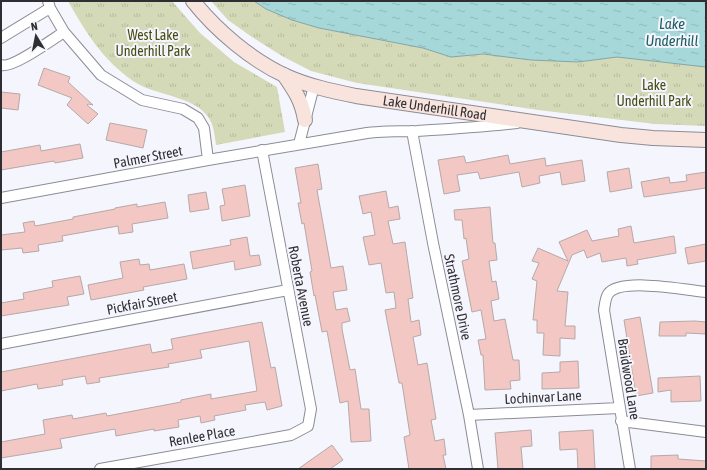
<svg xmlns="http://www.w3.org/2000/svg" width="707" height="470" viewBox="0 0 707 470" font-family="'Asap Condensed',sans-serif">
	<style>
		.park { fill: url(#park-tufts) }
		.water { fill: url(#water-ripples); stroke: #83a5a7 }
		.building { fill: #f3c7c4; stroke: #b6a9a8 }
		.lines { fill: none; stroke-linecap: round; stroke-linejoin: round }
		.minor-casing { stroke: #8c8c96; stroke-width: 12 }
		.secondary-casing { stroke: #8c8c96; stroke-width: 16 }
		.minor { stroke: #fff; stroke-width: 10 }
		.secondary { stroke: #f9e3dd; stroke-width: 14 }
		.labels { text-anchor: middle; stroke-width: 4; stroke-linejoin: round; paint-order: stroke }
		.park-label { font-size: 14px; fill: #474c10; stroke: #f5f5fe }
		.street-label { font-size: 14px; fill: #2f2f33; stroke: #f5f5fe }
		.water-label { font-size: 15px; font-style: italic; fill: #1c5e60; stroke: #f5f5fe }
	</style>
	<defs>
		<pattern id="park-tufts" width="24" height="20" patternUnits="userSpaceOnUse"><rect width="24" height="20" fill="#d4d9b7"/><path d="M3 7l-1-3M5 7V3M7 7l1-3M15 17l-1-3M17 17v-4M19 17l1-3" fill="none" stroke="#b6bb9e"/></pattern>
		<pattern id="water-ripples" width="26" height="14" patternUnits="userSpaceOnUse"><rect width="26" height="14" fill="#a7d8d9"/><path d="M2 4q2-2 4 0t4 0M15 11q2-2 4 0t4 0" fill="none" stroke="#90babb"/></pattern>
	</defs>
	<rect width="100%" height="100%" fill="#f5f5fe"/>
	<path class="park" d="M68,1H172L200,33L234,62L277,87L285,132L216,145C215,138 214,130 212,124C201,95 156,97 133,81C103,60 86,33 68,1Z
		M211,1H254L266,9L292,20L319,28L423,48L451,57L484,54L531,60L578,62L617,57L706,67V126L655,124L538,110L357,83L311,71L282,56L252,37L228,20Z"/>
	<path class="water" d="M254,1H706V67L617,57L578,62L531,60L483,54L451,57L423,48L319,28L292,20L266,9Z"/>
	<path class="building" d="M44,68L70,77L68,82L93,105L88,104L87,105L98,114L88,124L67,105L72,98L38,85Z
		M1,92L20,94L18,110L1,108Z
		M110,123L147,130L143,148L106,140Z
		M80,144L83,158L55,163L54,161L1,170V152L40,145L41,151Z
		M508,155L510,164L545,158L546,166L582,160L585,181L562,185L560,172L539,176L540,183L522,187L519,172L480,179L478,172L457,175L460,191L444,194L438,160L464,156L466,163Z
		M318,164L322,189L317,190L331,268L343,266L347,290L333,292L336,310L347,308L350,321L342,323V329L350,370L355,369L361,409H369L371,441L351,442L348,401L340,403L327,331L322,332L315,295L314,296L310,272L312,271L304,223L302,224L298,203H301L295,168Z
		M629,168L632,188L610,192L607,172Z
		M706,172V188L644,197L641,182L669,177L670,183L687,181L686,175Z
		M245,185L250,216L222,221L220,206L225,205L222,189Z
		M386,191L389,208L398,206L400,219L388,221L393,244L405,242L413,298L408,299L411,322L419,320L421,335L413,337L418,365L427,363L436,419L431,420L435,441L444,439L446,455H443L446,469H409L404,437L410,435L402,383H399L385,310L396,308L394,292L386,293L381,263L369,265L363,237L375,235L371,212L363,214L359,196Z
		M206,192L209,209L190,212L188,195Z
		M165,202L168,218L132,224L133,232L119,234L118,226L62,236L63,241L38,245L39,251L23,253L22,248L1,250V235L25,232L23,223L34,221L35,226L73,219V217L115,209V208L137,204V207Z
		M490,207L493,243H495L497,260L489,261L492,282L496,281L499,299L491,301L494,321L505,319L513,360H519L520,380L510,381L511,389L485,390L483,355H481L478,340L486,339L481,310L472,312L462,261L469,259L466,238L464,239L462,220H455L454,210Z
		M631,226L634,243L674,236L676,253L637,260L638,264L627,266L626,258L602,262L600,253L587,258L584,250L572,255L557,291L568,292L565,326H575V339L560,338V356L543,355L544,333H537V320H533L537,281L532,279L539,263L532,261L538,248L568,261L559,242L587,230L592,241L619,236L618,229Z
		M247,237L250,256L259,255L261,265L235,270L234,261L193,269L190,252L231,245L230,240Z
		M706,244V261L688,264L685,248Z
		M139,259L140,265L149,264L150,270L184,264L187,279L143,287L144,290L91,300L88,285L123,278L120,262Z
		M80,276L84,294L67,297L69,305L1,316V303L24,299L23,293L53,287L52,281Z
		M640,317L653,393L636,396L624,320Z
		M695,321L706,322V334L686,333V336H659L660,322Z
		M262,322L271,368L275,367L282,406L267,410L265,402L245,405L246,410L214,416L215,420L201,423L200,416L178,420L179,427L154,431V429L116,436L115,429L60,439L62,448L1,458V442L45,434L43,420L72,415L73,419L106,413L107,416L181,402V400L211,394V399L257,391L249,341L200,350L202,358L168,364L169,367L99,378L100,382L87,384L85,376L62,380L63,385L38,389L37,384L1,391V372L150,344L152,353L173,349L171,339Z
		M578,361L579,388L542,389V373L560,372V362Z
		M700,376L701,401L671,402V390L658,392V378Z
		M531,430L532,446L521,447L523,469H498L495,433Z
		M593,430L595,469H578L577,449L560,450L559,432Z
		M332,445L343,460L330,469H298Z
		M678,455V459L706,461V469H651V456Z"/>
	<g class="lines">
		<g class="minor-casing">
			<path id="minor" d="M48,1L50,8L64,32L101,75L142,100L183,109L198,118L204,128L208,160
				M1,38L50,8
				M1,65C12,69 53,39 64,32
				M412,131L433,243L469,415L478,469
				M299,144L314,86
				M1,198L208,160L367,133C384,131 400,131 417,131C451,129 484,127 517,123
				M1,344L288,290
				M469,415L619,408
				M621,421L706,432
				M100,469L291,435L308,426L311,409L262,150
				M630,469L604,310C605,305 605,299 608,294C620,277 686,290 706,292"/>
		</g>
		<g class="secondary-casing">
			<g id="secondary">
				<path id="s1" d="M193,1C216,30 251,60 286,76C308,86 332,91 356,96L621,135L653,138L706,140"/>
				<path d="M284,75C295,91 302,101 305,120"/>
			</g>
		</g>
		<use href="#minor" class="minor"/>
		<use href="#secondary" class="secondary"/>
	</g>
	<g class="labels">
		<g class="park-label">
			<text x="153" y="40">West Lake<tspan x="153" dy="16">Underhill Park</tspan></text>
			<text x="654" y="90">Lake<tspan x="654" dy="16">Underhill Park</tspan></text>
		</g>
		<g class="street-label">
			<text dy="5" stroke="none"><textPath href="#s1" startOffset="273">Lake Underhill Road</textPath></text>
			<text transform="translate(148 157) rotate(-11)" y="5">Palmer Street</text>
			<text transform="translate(301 286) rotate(79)" y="5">Roberta Avenue</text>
			<text transform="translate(458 297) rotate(78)" y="5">Strathmore Drive</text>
			<text transform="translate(142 303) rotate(-11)" y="5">Pickfair Street</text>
			<text transform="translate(629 379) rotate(81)" y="5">Braidwood Lane</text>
			<text transform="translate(543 397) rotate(-3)" y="5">Lochinvar Lane</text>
			<text transform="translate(202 436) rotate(-10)" y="5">Renlee Place</text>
		</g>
		<g class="water-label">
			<text x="672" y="29">Lake<tspan x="672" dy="17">Underhill</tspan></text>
		</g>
	</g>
	<rect width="707" height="470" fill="none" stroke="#2f2f33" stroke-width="4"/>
	<g transform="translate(36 36) rotate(350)" stroke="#f5f5fe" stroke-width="3" paint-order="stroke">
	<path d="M0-3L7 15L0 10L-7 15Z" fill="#2f2f33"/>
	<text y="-6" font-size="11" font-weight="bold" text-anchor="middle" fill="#2f2f33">N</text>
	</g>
</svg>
